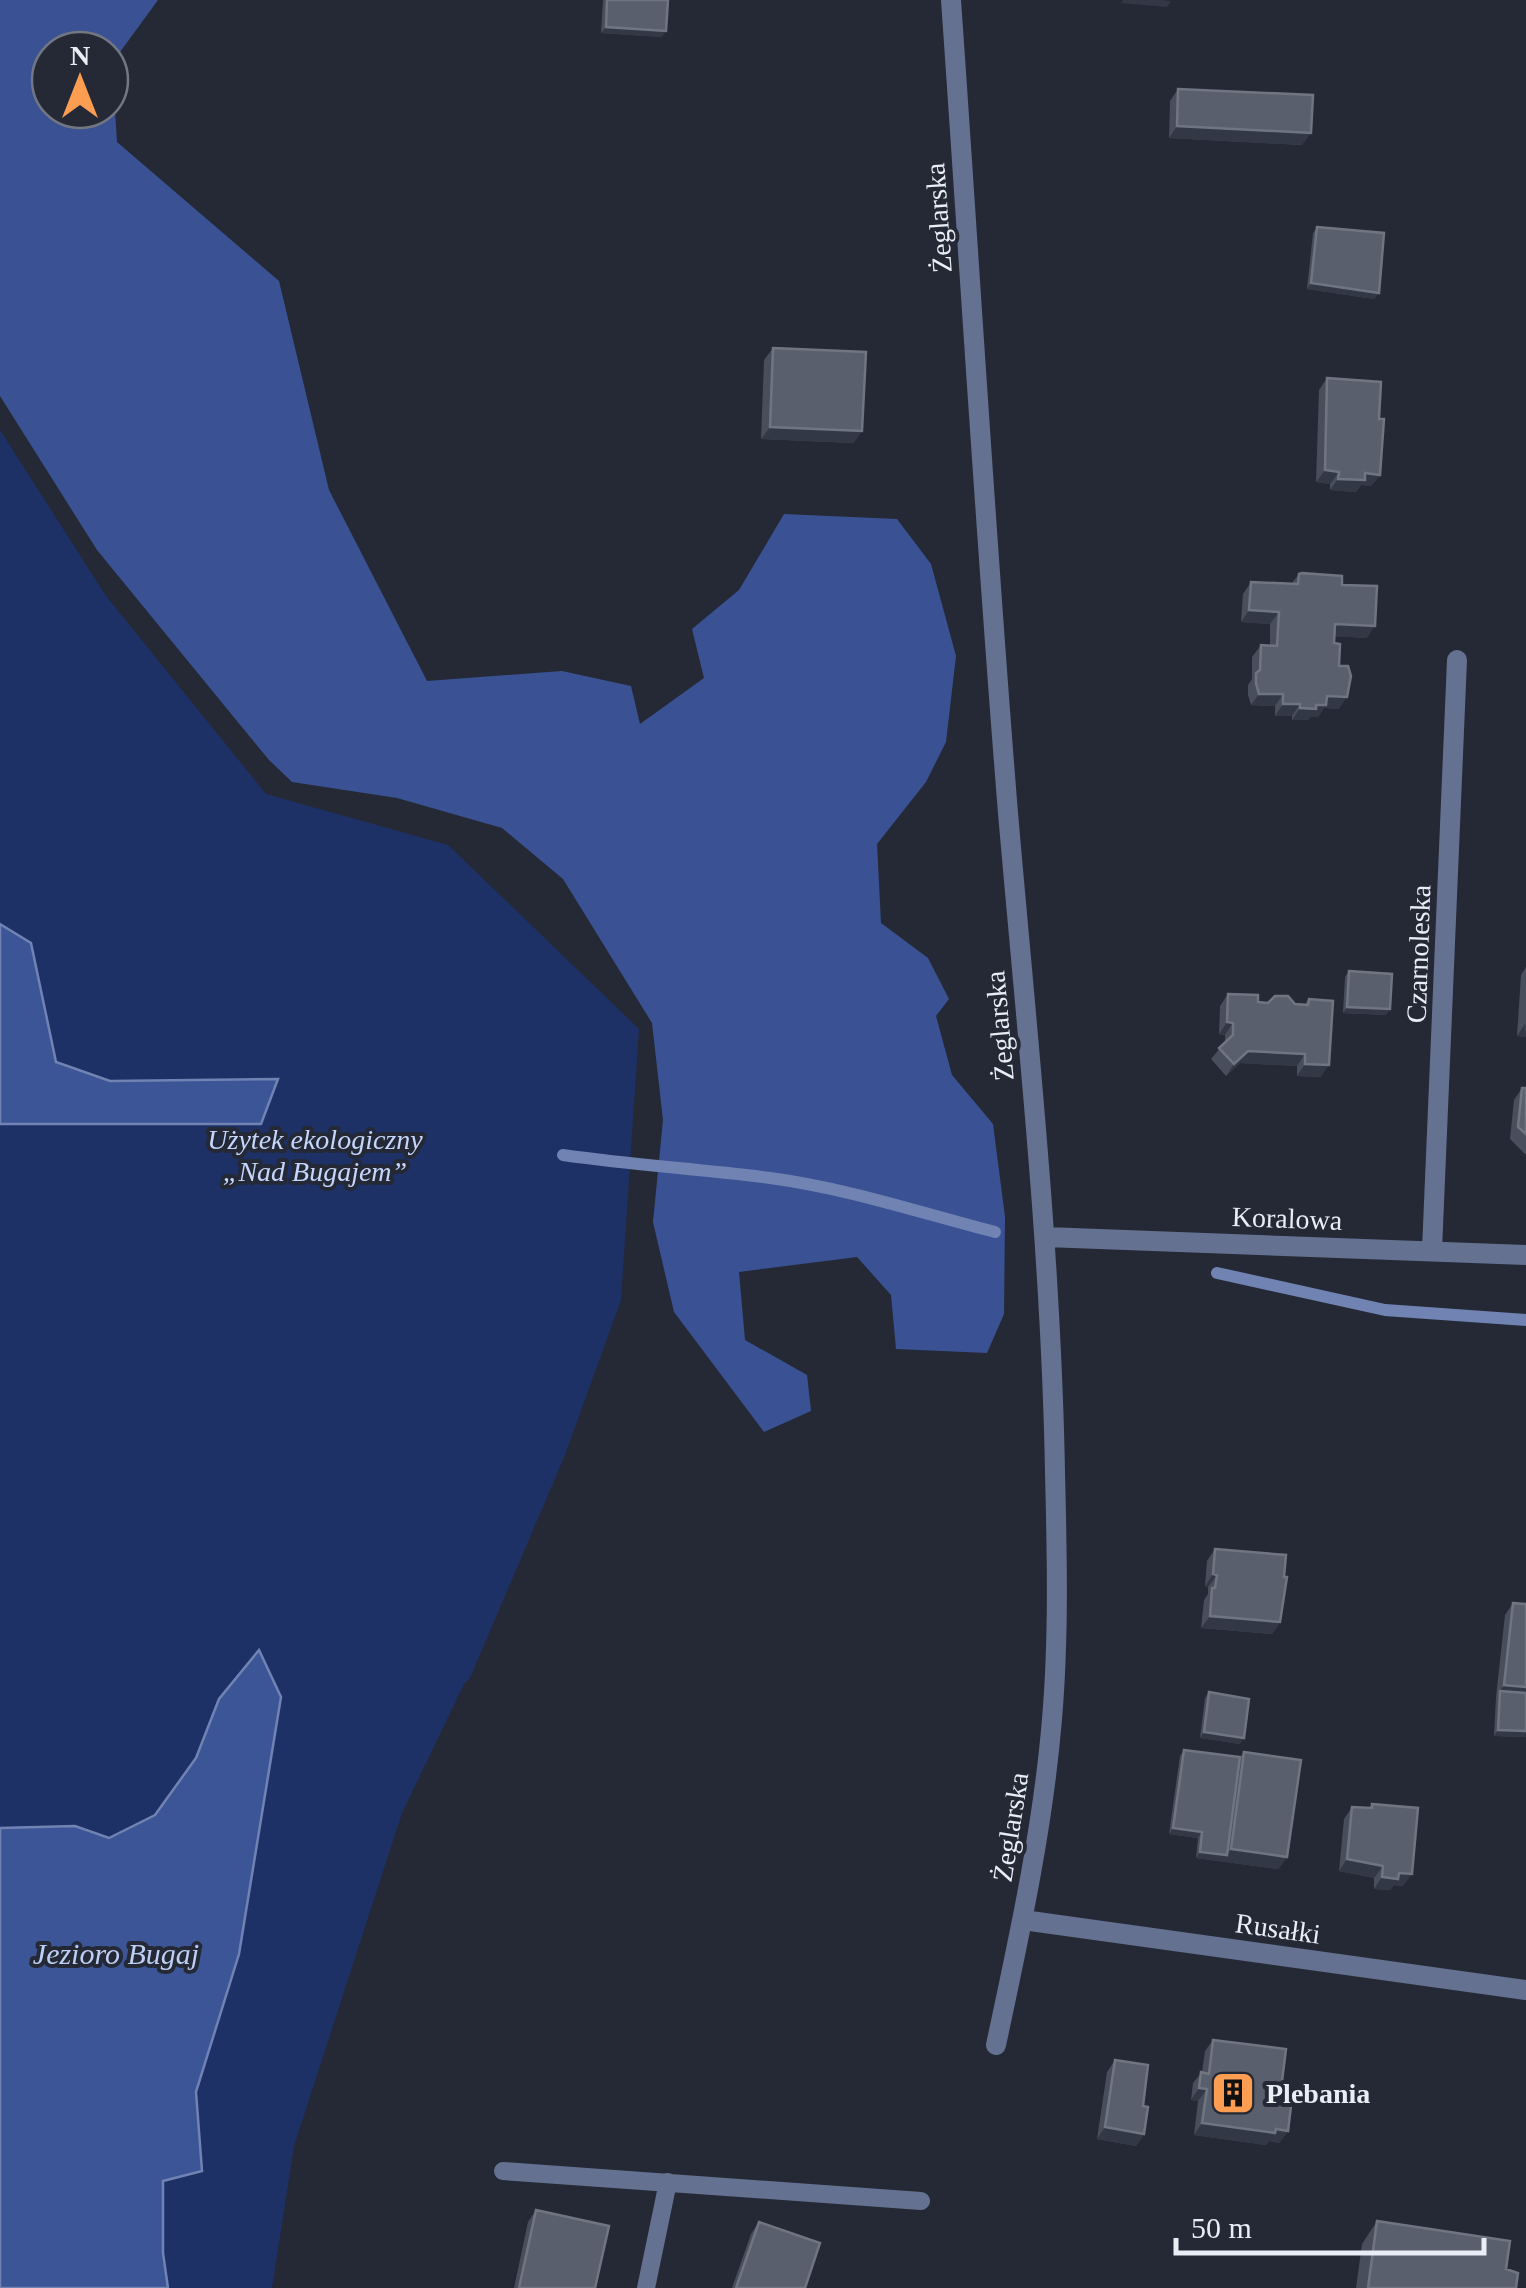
<svg xmlns="http://www.w3.org/2000/svg" width="1526" height="2288" viewBox="0 0 1526 2288" font-family="'Times New Roman',serif">
	<style>
		.green { fill: #1e3167 }
		.forest { fill: #3a5294; fill-rule: evenodd }
		.water { fill: #3c5597; stroke: #7083b3; stroke-width: 2.5 }
		.lines { fill: none; stroke-linecap: round; stroke-linejoin: round }
		.stream { stroke: #7083b3; stroke-width: 12 }
		.service { stroke: #647190; stroke-width: 18 }
		.minor { stroke: #647190; stroke-width: 20 }
		.wall { fill: #484e5c }
		.shaded-wall { fill: #323845 }
		.building { fill: #595f6c; stroke: #707582; stroke-width: 2.5 }
		.labels { text-anchor: middle; stroke-width: 8; stroke-linejoin: round; paint-order: stroke }
		.street-label { font-size: 28px; fill: #e9edf5; stroke: #242935 }
		.park-label { font-size: 28px; font-style: italic; fill: #c5d6fd; stroke: #242935 }
		.poi-label { font-size: 28px; font-weight: bold; fill: #e9edf5; stroke: #242935; text-anchor: start }
		.water-label { font-size: 30px; font-style: italic; fill: #becff5; stroke: #242935 }
	</style>
	<rect width="100%" height="100%" fill="#242935"/>
	<path class="green" d="M0,430L106,596L266,794L448,845L639,1029L621,1300L565,1455L470,1678L464,1684L402,1813L294,2146L272,2288H0Z"/>
	<path class="forest" d="M0,0H158L112,63L117,142L279,281L329,490L427,681L562,671L631,686L640,724L704,678L692,629L739,590L784,514L897,519L931,564L956,656L946,742L926,782L877,844L881,923L928,958L949,999L936,1016L952,1075L993,1124L1005,1217L1004,1314L987,1353L896,1349L891,1295L857,1257L739,1272L745,1340L807,1375L811,1411L764,1432L674,1312L653,1222L663,1120L652,1023L563,879L502,828L397,798L292,782L269,760L97,550L0,396ZM50,50H110V110H50Z"/>
	<path class="water" d="M0,924L31,943L56,1062L110,1081L278,1079L261,1124H0Z
		M259,1650L281,1697L239,1954L196,2092L202,2171L163,2181V2253L168,2288H0V1828L75,1826L109,1838L155,1815L196,1758L219,1699Z"/>
	<g class="lines">
		<path class="stream" d="M563,1155C632,1165 701,1169 770,1178C846,1188 921,1213 995,1232
			M1217,1273L1385,1310L1526,1320"/>
		<path class="service" d="M503,2171L921,2201
			M646,2288L668,2182"/>
		<path class="minor" d="M951,0C970,271 986,542 1008,813C1027,1033 1051,1251 1055,1472C1057,1554 1059,1637 1052,1719C1043,1829 1019,1937 996,2045
			M1046,1237L1526,1255
			M1432,1250L1457,660
			M1023,1920L1526,1990"/>
	</g>
	<path class="wall" d="M603,0H668L662,37L601,33Z
		M1178,89L1302,145L1169,138L1170,101Z
		M1317,227L1379,293L1374,299L1307,289L1313,233Z
		M773,348L854,443L761,439L764,360Z
		M1327,378L1379,419L1380,475L1371,486L1361,485L1356,492L1330,490V484L1316,482L1319,390Z
		M1299,574L1342,585L1367,638L1334,636L1339,709L1324,708L1318,717H1310L1308,720H1292V716H1275V706L1251,705L1248,695V685L1252,679V657L1261,645H1270V624L1241,622L1243,594L1251,582L1292,583Z
		M1526,967V1037L1517,1036L1521,975Z
		M1349,971L1386,1015L1343,1013L1345,977Z
		M1228,994L1258,1002L1305,1004L1309,999L1321,1077L1297,1076V1066L1240,1063L1226,1076L1211,1059L1225,1042V1035L1219,1034L1220,1006Z
		M1522,1088H1526V1155L1510,1139L1514,1100Z
		M1215,1549L1280,1622L1272,1634L1201,1628L1204,1600L1208,1594V1587L1205,1586L1207,1561Z
		M1513,1603L1526,1604V1737L1494,1736L1496,1697L1505,1615Z
		M1209,1692L1240,1744L1200,1738L1205,1698Z
		M1184,1750L1240,1757L1244,1752L1287,1857L1278,1869L1196,1858L1198,1838L1169,1834L1180,1756Z
		M1372,1804L1403,1886L1394,1885L1390,1890L1374,1889V1878L1339,1871L1344,1819L1352,1807L1369,1808Z
		M1213,2040L1280,2097L1288,2131L1279,2143L1269,2141L1266,2145L1194,2135L1198,2101L1191,2100L1193,2083L1202,2072L1205,2051Z
		M1115,2060L1143,2106L1144,2134L1136,2146L1097,2139L1107,2072Z
		M536,2210L595,2288H514L528,2222Z
		M1377,2221L1506,2269L1516,2288H1356L1362,2244Z
		M759,2222L805,2288H732L751,2234Z"/>
	<path class="shaded-wall" d="M1123,0H1162L1171,1L1167,7L1121,3Z
		M606,27L666,31L662,37L601,33Z
		M1177,126L1311,133L1302,145L1169,138Z
		M1311,283L1379,293L1374,299L1307,289Z
		M770,427L862,431L854,443L761,439Z
		M1325,470L1339,472L1330,484L1316,482Z
		M1365,473L1380,475L1371,486L1361,485L1356,492L1330,490L1338,479Z
		M1249,610L1279,612L1270,624L1241,622Z
		M1335,624L1375,626L1367,638L1327,636Z
		M1259,694H1283L1275,706L1251,705Z
		M1327,696L1347,697L1339,709L1324,708L1318,717H1310L1308,720H1292L1300,708Z
		M1283,704H1300L1292,716H1275Z
		M1347,1007L1390,1009L1386,1015L1343,1013Z
		M1227,1022L1233,1023L1225,1035L1219,1034Z
		M1525,1024L1526,1037L1517,1036Z
		M1248,1051L1305,1054L1297,1066L1240,1063L1226,1076L1234,1064Z
		M1305,1064L1329,1065L1321,1077L1297,1076Z
		M1213,1574L1217,1575L1208,1587L1205,1586Z
		M1210,1616L1280,1622L1272,1634L1201,1628Z
		M1504,1685L1526,1687V1699L1500,1691L1496,1697Z
		M1498,1730L1526,1731V1737L1494,1736Z
		M1204,1732L1244,1738L1240,1744L1200,1738Z
		M1173,1828L1202,1832L1198,1838L1169,1834Z
		M1231,1849L1287,1857L1278,1869L1196,1858L1200,1852L1227,1855Z
		M1347,1859L1383,1866L1374,1878L1339,1871Z
		M1399,1873L1412,1874L1403,1886L1394,1885L1390,1890L1374,1889L1382,1877Z
		M1199,2088L1207,2089L1198,2101L1191,2100Z
		M1202,2123L1276,2129L1288,2131L1279,2143L1269,2141L1266,2145L1194,2135Z
		M1105,2127L1144,2134L1136,2146L1097,2139Z"/>
	<path class="building" d="M607,0H668L666,31L606,27Z
		M1178,89L1313,95L1311,133L1177,126Z
		M1317,227L1384,233L1379,293L1311,283Z
		M773,348L866,352L862,431L770,427Z
		M1327,378L1381,382L1379,419H1384L1380,475L1365,473V480L1338,479L1339,472L1325,470Z
		M1302,573L1342,576V585L1377,586L1375,626L1335,624L1334,643L1340,644L1339,666H1348L1351,676L1347,697L1327,696L1326,705H1316V709L1300,708V704H1283V694H1259L1256,683V673L1260,670L1261,645L1277,646L1279,612L1249,610L1251,582L1298,584L1299,574Z
		M1349,971L1392,974L1390,1009L1347,1007Z
		M1228,994L1258,995V1002L1268,1003L1275,996H1288L1295,1004L1308,1005L1309,999L1333,1001L1329,1065L1305,1064V1054L1248,1051L1234,1064L1219,1048L1233,1035V1023L1227,1022Z
		M1522,1088H1526V1134L1518,1127Z
		M1215,1549L1286,1555L1284,1577H1287L1280,1622L1210,1616L1212,1588H1215L1217,1575L1213,1574Z
		M1513,1603L1526,1604V1687L1504,1685Z
		M1500,1691L1526,1693V1731L1498,1730Z
		M1209,1692L1249,1699L1244,1738L1204,1732Z
		M1184,1750L1240,1757L1227,1855L1200,1852L1202,1832L1173,1828Z
		M1244,1752L1301,1760L1287,1857L1231,1849Z
		M1372,1804L1418,1808L1412,1874L1399,1873L1398,1879L1382,1877L1383,1866L1347,1859L1352,1807L1372,1808Z
		M1213,2040L1286,2049L1280,2097L1292,2098L1288,2131L1276,2129L1275,2133L1202,2123L1207,2089L1199,2088L1201,2072L1209,2074Z
		M1115,2060L1148,2065L1143,2106L1148,2107L1144,2134L1105,2127Z
		M536,2210L609,2226L595,2288H519Z
		M1377,2221L1510,2241L1506,2269L1518,2273L1516,2288H1368Z
		M759,2222L820,2243L805,2288H736Z"/>
	<defs>
		<g id="building-square" transform="scale(2.25)"><rect x="-9" y="-9" width="18" height="18" rx="4" fill="#fc9d52" stroke="#242935"/><path d="M-4-6H4V6H1V3H-1V6H-4ZM-2.5-4.3h1.7v1.8h-1.7ZM.8-4.3h1.7v1.8H.8ZM-2.5-1h1.7V.8h-1.7ZM.8-1h1.7V.8H.8Z" fill="#111"/></g>
	</defs>
	<g fill-rule="evenodd">
		<use href="#building-square" x="1233" y="2093"/>
	</g>
	<g class="labels">
		<g class="street-label">
			<text transform="translate(938 218) rotate(-94)" y="10">Żeglarska</text>
			<text transform="translate(1418 954) rotate(-88)" y="10">Czarnoleska</text>
			<text transform="translate(999 1026) rotate(-95)" y="10">Żeglarska</text>
			<text transform="translate(1287 1218) rotate(2)" y="10">Koralowa</text>
			<text transform="translate(1010 1827) rotate(-81)" y="10">Żeglarska</text>
			<text transform="translate(1278 1928) rotate(8)" y="10">Rusałki</text>
		</g>
		<g class="park-label">
			<text x="315" y="1149">Użytek ekologiczny<tspan x="315" dy="32">„Nad Bugajem”</tspan></text>
		</g>
		<g class="poi-label">
			<text x="1266" y="2103">Plebania</text>
		</g>
		<g class="water-label">
			<text x="116" y="1964">Jezioro Bugaj</text>
		</g>
	</g>
	<g transform="translate(80 80)"><circle r="48" fill="#242935" stroke="#737782" stroke-width="2.5"/>
	<path d="M0-8L18 38L0 25L-18 38Z" fill="#fc9d52"/>
	<text y="-15" font-size="28" font-weight="bold" text-anchor="middle" fill="#e9edf5">N</text>
	</g>
	<path d="M1176 2238v15h308v-15" fill="none" stroke="#e9edf5" stroke-width="5"/>
	<text x="1191" y="2238" font-size="30" fill="#e9edf5" stroke="#242935" stroke-width="8" paint-order="stroke">50 m</text>
</svg>
